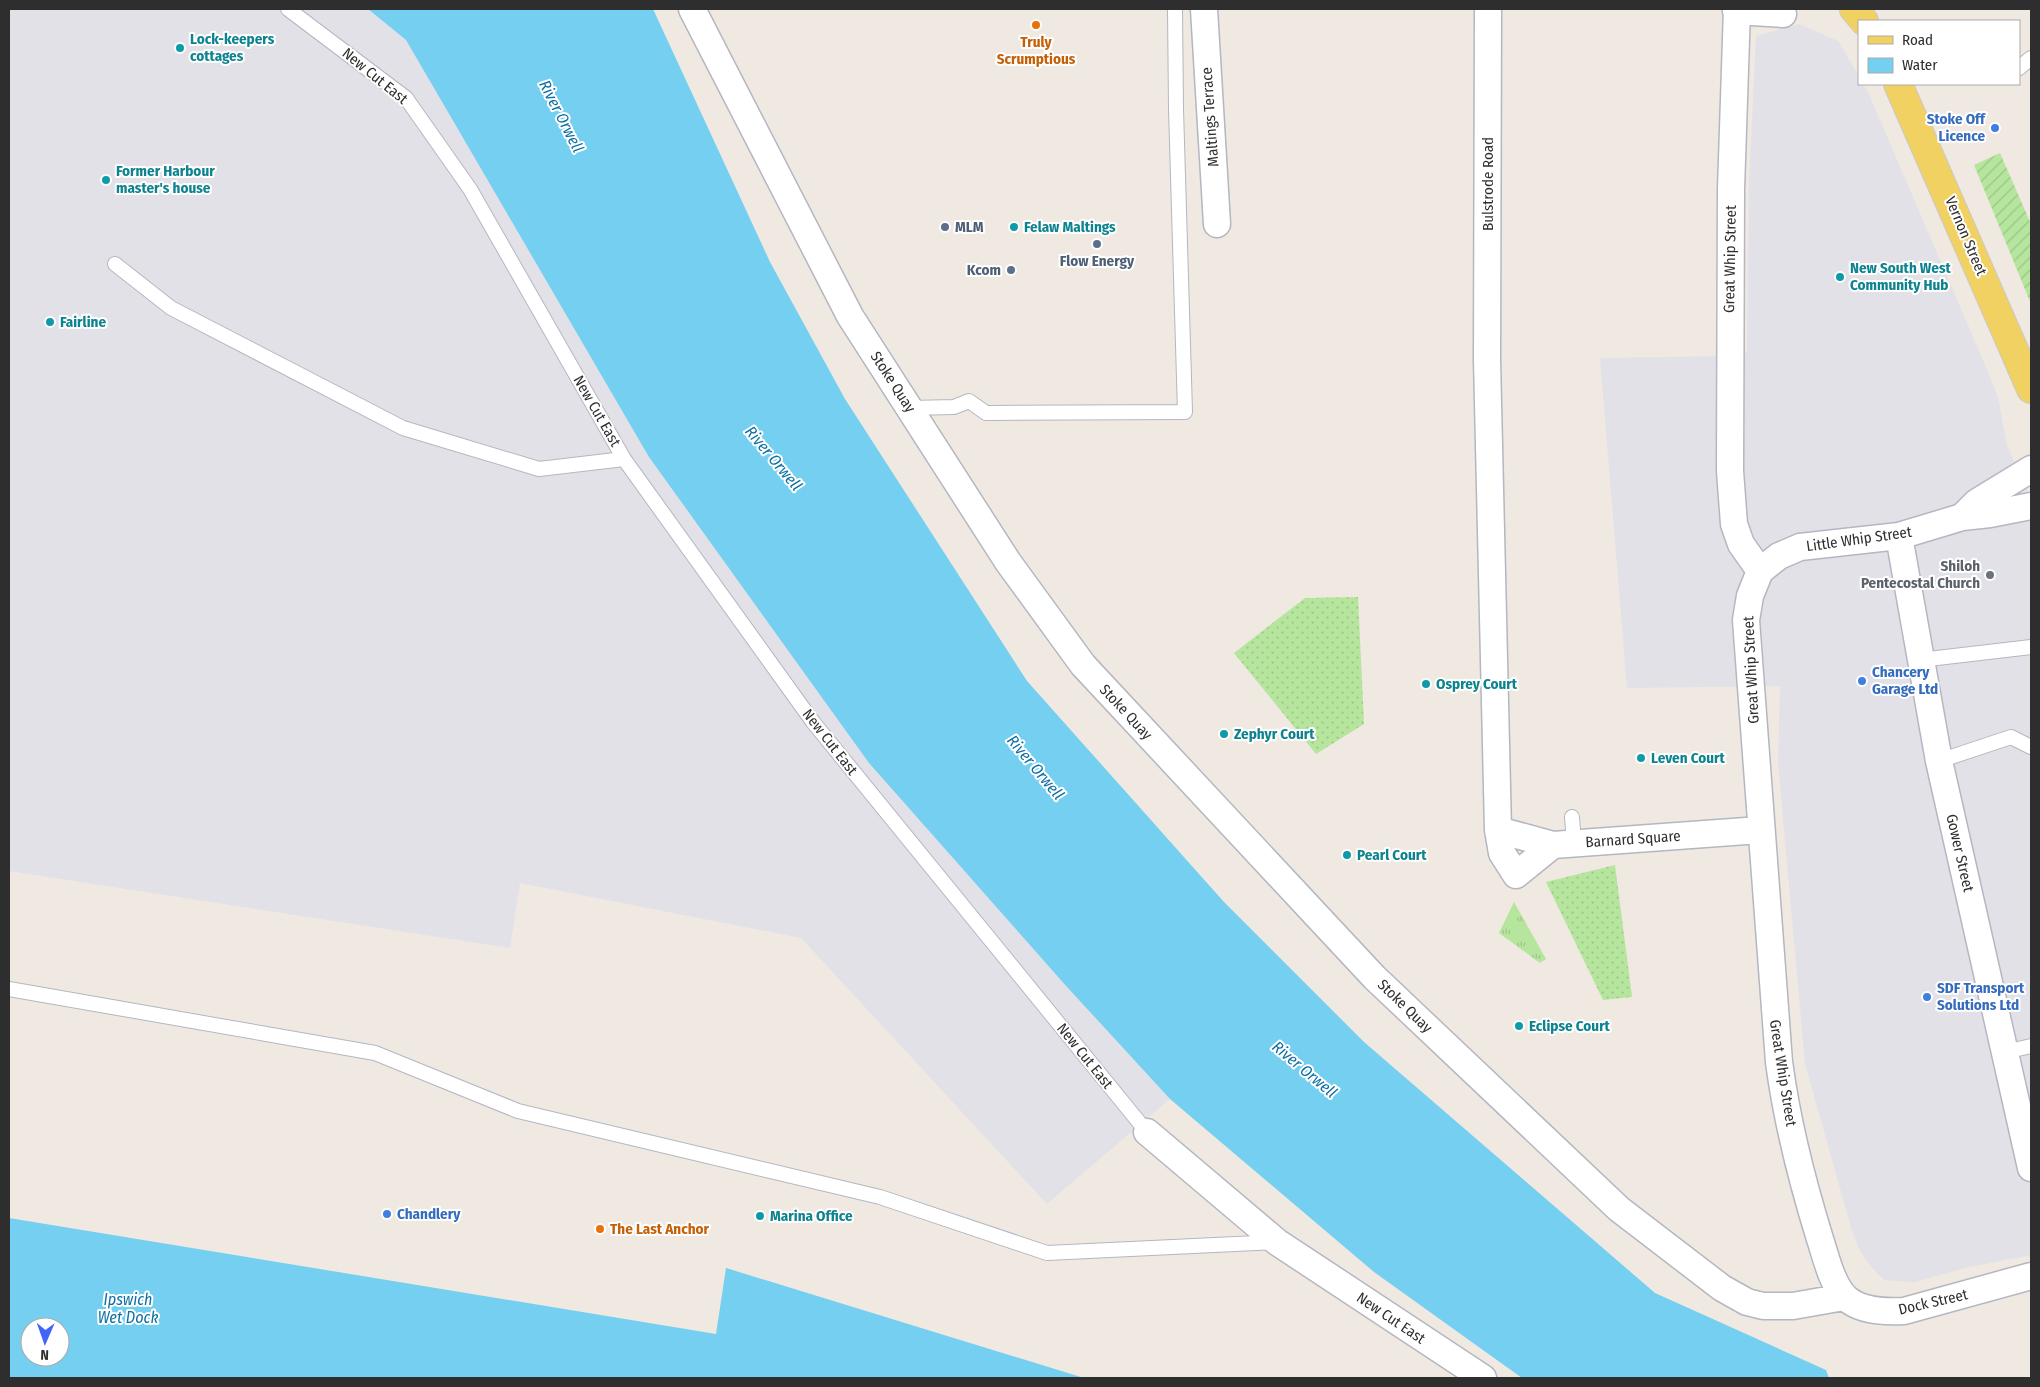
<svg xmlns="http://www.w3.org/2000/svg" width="2040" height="1387" viewBox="0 0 2040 1387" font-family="'Fira Sans Condensed',sans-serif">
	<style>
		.industrial { fill: #e3e1e8 }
		.grass { fill: url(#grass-dots) }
		.park { fill: url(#park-tufts) }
		.garden { fill: url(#garden-furrows) }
		.water { fill: #75cff0; fill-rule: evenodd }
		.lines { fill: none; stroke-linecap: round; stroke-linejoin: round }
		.lane-casing { stroke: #b4b7c1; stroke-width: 16 }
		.street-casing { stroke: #b4b7c1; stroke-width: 29 }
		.primary-casing { stroke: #c9c9c9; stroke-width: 30 }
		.lane { stroke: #fff; stroke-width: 14 }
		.street { stroke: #fff; stroke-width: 26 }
		.primary { stroke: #f2d163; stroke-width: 28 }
		.food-dot { fill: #e8710a; stroke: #fff; stroke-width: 2 }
		.culture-dot { fill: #0f9aa8; stroke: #fff; stroke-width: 2 }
		.shop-dot { fill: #3f7fe0; stroke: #fff; stroke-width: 2 }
		.service-dot { fill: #5c6f8a; stroke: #fff; stroke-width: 2 }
		.worship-dot { fill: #6b7280; stroke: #fff; stroke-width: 2 }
		.labels { text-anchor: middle; stroke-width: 4; stroke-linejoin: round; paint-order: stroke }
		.culture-label { font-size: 15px; font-weight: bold; fill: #0d838f; stroke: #fff; text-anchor: start }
		.food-label { font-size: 15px; font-weight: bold; fill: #c56008; stroke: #fff }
		.street-label { font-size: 15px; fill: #2e2e2e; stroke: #fff }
		.shop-label { font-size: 15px; font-weight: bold; fill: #366cbe; stroke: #fff; text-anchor: start }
		.service-label { font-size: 15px; font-weight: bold; fill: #4e5e75; stroke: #fff; text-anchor: start }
		.worship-label { font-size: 15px; font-weight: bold; fill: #5b616d; stroke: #fff; text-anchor: end }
		.water-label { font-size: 16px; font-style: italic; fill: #0d6fa3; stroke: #fff }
	</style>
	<defs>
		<pattern id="grass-dots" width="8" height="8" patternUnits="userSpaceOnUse" patternTransform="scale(1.25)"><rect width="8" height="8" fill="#b6e59e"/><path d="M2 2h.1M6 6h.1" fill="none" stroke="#9dc588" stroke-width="1.8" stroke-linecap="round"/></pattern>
		<pattern id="park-tufts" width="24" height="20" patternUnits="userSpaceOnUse" patternTransform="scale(1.25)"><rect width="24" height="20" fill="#b6e59e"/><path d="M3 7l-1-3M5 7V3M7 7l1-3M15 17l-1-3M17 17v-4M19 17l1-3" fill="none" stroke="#9dc588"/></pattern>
		<pattern id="garden-furrows" width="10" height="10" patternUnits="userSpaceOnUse" patternTransform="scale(1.25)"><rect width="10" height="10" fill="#b6e59e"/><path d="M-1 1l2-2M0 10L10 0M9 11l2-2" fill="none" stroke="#9dc588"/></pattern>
	</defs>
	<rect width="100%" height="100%" fill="#efe9e1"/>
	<path class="industrial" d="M9,9H368L406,40L1067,987L1170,1099L1047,1204L801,938L520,883L510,948L9,871Z
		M1799,24L1838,41L1859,76V84H1863L1868,92L1986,367L1998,397L2007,446L2031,498V1255L1969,1267L1915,1282L1884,1280L1872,1268L1860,1251L1852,1231L1805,1064L1778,762L1780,686L1627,688L1600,358L1729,356L1747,352L1749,185L1756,36Z"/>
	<path class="grass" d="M1358,597L1364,724L1316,754L1234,653L1305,598Z
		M1615,865L1632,997L1603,1000L1546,882Z"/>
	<path class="park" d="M1514,902L1546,959L1540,963L1499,933Z"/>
	<path class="garden" d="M2000,153L2031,224V304L1974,165Z"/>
	<path class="water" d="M368,9H653L770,262L845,399L1027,681L1224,902L1364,1042L1655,1293L1826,1370L1829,1378H1522L1374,1272L1170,1099L1067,987L869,763L649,457L406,40Z
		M9,1218L716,1334L726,1268L1084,1378H9ZM30,1327H60V1357H30Z"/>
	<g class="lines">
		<g class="lane-casing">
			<path id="lane" d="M288,9L406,98L470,189L624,459L813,722L1147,1132
				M2019,68L2031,58
				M115,264L171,308L403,428L539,469L624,459
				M910,408L954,407L969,401L986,413L1185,412L1176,109L1175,9
				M1920,660L2031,647
				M1939,761L2011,737L2031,747
				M1572,817L1574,843
				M9,989L375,1053L518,1111L880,1197L1047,1253L1277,1242
				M2005,1052L2031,1046"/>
		</g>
		<g class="street-casing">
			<path id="street" d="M692,9L850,316L1008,562L1083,665L1374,977L1619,1209L1722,1288L1747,1302L1763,1306H1793L1844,1297
				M1204,9L1217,224
				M1488,9L1487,360L1498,830L1502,853L1516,875L1553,845L1760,830
				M1737,9L1731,189L1730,471L1734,524L1741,544L1760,571L1750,596L1746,620L1779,1062C1787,1122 1802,1181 1820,1239C1826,1257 1832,1285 1846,1298C1860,1311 1885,1312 1904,1311L2031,1276
				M1736,11L1783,14
				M1962,517L1977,502L2031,469
				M1899,536L1939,761L2031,1168
				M1760,571L1779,556L1800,547L1899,536L1962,517L1990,514L2031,506
				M1498,830L1553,845
				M1147,1132L1277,1242L1483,1378"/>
		</g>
		<g class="primary-casing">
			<path id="primary" d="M1854,9L1864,21
				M1898,84L2031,389"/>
		</g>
		<use href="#lane" class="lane"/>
		<use href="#street" class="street"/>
		<use href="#primary" class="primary"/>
	</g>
	<g class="food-dot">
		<circle cx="1036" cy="25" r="5"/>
		<circle cx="600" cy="1229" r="5"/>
	</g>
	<g class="culture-dot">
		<circle cx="180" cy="48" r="5"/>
		<circle cx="106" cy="180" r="5"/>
		<circle cx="1014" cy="227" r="5"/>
		<circle cx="1840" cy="277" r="5"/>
		<circle cx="50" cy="322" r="5"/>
		<circle cx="1426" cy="684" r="5"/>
		<circle cx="1224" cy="734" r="5"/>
		<circle cx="1641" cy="758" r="5"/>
		<circle cx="1347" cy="855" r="5"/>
		<circle cx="1519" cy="1026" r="5"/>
		<circle cx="760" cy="1216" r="5"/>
	</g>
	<g class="shop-dot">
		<circle cx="1995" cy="128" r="5"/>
		<circle cx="1862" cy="681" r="5"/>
		<circle cx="1927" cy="997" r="5"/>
		<circle cx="387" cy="1214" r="5"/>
	</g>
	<g class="service-dot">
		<circle cx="945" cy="227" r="5"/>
		<circle cx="1097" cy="244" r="5"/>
		<circle cx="1011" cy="270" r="5"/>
	</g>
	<circle class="worship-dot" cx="1990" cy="575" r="5"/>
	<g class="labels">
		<g class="culture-label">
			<text x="190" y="44">Lock-keepers<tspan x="190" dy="17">cottages</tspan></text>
			<text x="116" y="176">Former Harbour<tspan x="116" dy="17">master's house</tspan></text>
			<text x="1024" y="232">Felaw Maltings</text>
			<text x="1850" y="273">New South West<tspan x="1850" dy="17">Community Hub</tspan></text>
			<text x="60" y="327">Fairline</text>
			<text x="1436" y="689">Osprey Court</text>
			<text x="1234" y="739">Zephyr Court</text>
			<text x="1651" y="763">Leven Court</text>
			<text x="1357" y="860">Pearl Court</text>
			<text x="1529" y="1031">Eclipse Court</text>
			<text x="770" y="1221">Marina Office</text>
		</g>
		<g class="food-label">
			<text x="1036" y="47">Truly<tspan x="1036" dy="17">Scrumptious</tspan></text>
			<text x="610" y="1234" text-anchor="start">The Last Anchor</text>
		</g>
		<g class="street-label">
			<text transform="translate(375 76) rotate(39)" y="5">New Cut East</text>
			<text transform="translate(1210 117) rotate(-94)" y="5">Maltings Terrace</text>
			<text transform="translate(1488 184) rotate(-90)" y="5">Bulstrode Road</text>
			<text transform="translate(1966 236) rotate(67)" y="5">Vernon Street</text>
			<text transform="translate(1730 259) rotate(-89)" y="5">Great Whip Street</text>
			<text transform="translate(893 382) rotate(57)" y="5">Stoke Quay</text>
			<text transform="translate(597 411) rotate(60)" y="5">New Cut East</text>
			<text transform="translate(1859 539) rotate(-8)" y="5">Little Whip Street</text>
			<text transform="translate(1751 670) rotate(-93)" y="5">Great Whip Street</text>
			<text transform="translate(1126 712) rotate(47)" y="5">Stoke Quay</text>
			<text transform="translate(830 742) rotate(52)" y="5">New Cut East</text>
			<text transform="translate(1633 839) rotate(-4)" y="5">Barnard Square</text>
			<text transform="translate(1960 853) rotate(77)" y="5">Gower Street</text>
			<text transform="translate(1405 1006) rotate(44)" y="5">Stoke Quay</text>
			<text transform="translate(1085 1056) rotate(51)" y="5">New Cut East</text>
			<text transform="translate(1783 1073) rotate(81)" y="5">Great Whip Street</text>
			<text transform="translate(1933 1302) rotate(-13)" y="5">Dock Street</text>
			<text transform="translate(1391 1318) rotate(34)" y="5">New Cut East</text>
		</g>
		<g class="shop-label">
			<text x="1985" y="124" text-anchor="end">Stoke Off<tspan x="1985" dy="17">Licence</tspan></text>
			<text x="1872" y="677">Chancery<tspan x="1872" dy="17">Garage Ltd</tspan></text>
			<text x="1937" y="993">SDF Transport<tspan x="1937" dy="17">Solutions Ltd</tspan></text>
			<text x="397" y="1219">Chandlery</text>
		</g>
		<g class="service-label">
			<text x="955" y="232">MLM</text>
			<text x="1097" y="266" text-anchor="middle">Flow Energy</text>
			<text x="1001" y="275" text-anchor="end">Kcom</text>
		</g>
		<g class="worship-label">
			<text x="1980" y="571">Shiloh<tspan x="1980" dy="17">Pentecostal Church</tspan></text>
		</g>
		<g class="water-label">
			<text transform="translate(562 116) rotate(63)" y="6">River Orwell</text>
			<text transform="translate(774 458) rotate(50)" y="6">River Orwell</text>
			<text transform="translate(1036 767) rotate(50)" y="6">River Orwell</text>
			<text transform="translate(1305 1069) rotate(40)" y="6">River Orwell</text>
			<text x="128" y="1305">Ipswich<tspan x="128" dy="18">Wet Dock</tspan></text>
		</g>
	</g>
	<rect width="2040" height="1387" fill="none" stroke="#2e2e2e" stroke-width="20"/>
	<rect x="1858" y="20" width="162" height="65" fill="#ffffff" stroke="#ababab"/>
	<rect x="1868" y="36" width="25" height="8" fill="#f2d163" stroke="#ababab"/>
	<text x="1902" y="45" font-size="15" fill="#2e2e2e">Road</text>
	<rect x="1868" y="58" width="25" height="15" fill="#75cff0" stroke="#ababab"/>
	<text x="1902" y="70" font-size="15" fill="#2e2e2e">Water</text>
	<g transform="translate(45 1342) rotate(182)"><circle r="24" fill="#ffffff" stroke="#ababab"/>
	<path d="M0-4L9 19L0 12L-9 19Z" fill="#4264fb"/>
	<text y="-8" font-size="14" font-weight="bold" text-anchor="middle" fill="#2e2e2e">N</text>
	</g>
</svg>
